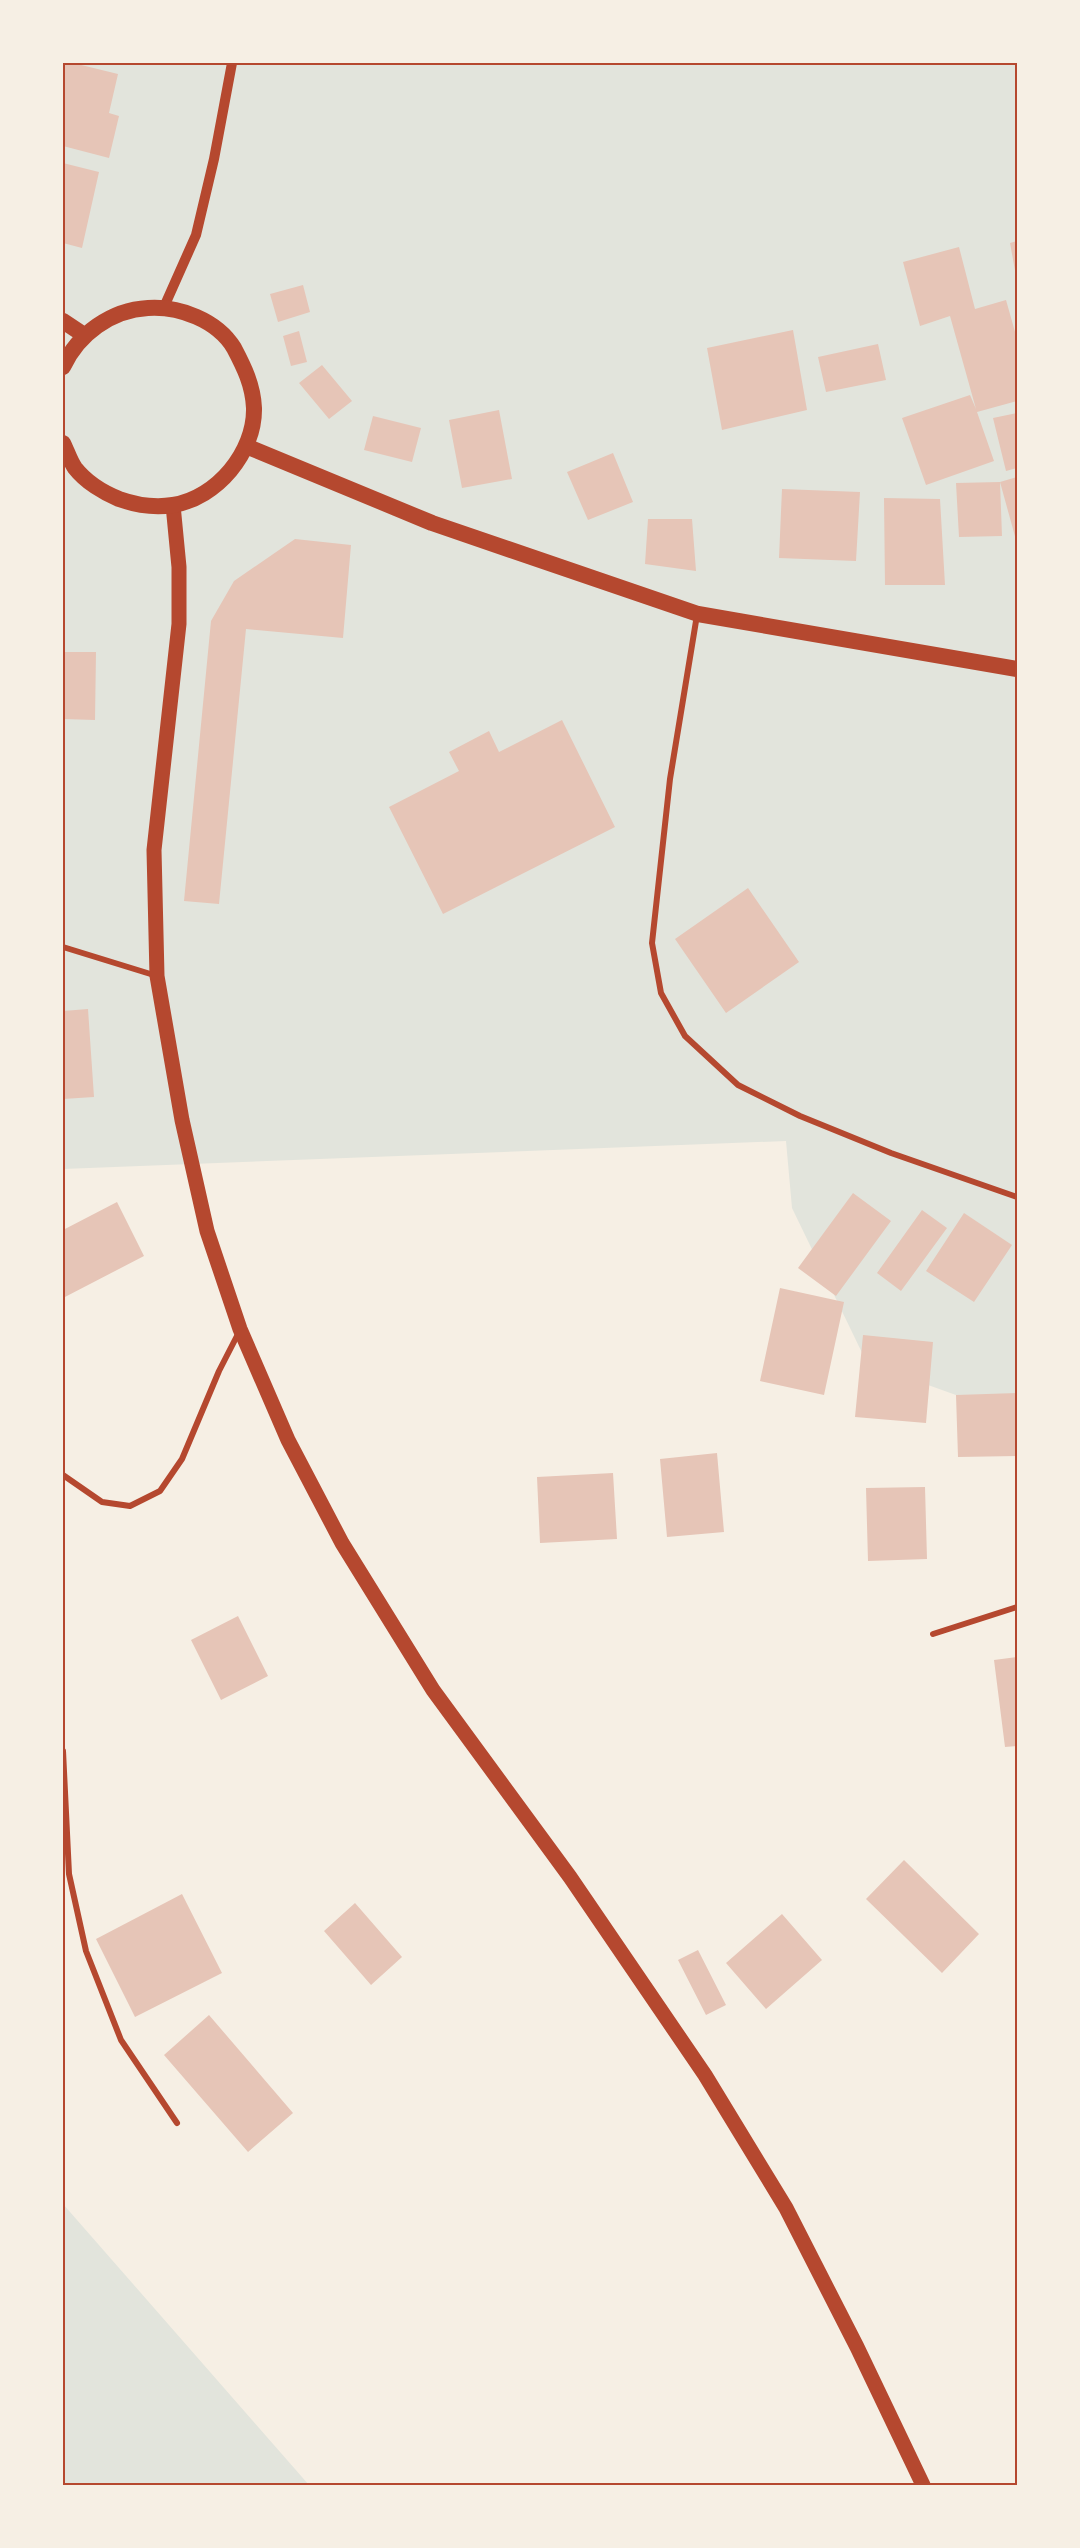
<svg xmlns="http://www.w3.org/2000/svg" width="1080" height="2548" viewBox="0 0 1080 2548" font-family="Manrope,sans-serif">
	<style>
		.green { fill: #e2e4dc }
		.building { fill: #e6c5b7 }
		.lines { fill: none; stroke-linecap: round; stroke-linejoin: round }
		.minor { stroke: #b5482f; stroke-width: 6 }
		.tertiary { stroke: #b5482f; stroke-width: 10 }
		.primary { stroke: #b5482f; stroke-width: 15 }
		.trunk { stroke: #b5482f; stroke-width: 16 }
		.neatline { fill: none; stroke: #b5482f; stroke-width: 2 }
	</style>
	<rect width="100%" height="100%" fill="#f6efe4"/>
	<path class="green" d="M63,63H1017V1417L867,1363L792,1208L786,1141L63,1169Z
		M63,2204L309,2485H63Z"/>
	<path class="building" d="M63,63H73L118,74L109,113L119,116L109,158L63,146Z
		M63,163L99,172L82,248L63,243Z
		M1017,241V276H1016L1010,243Z
		M959,247L975,309L1006,300L1017,339V401L977,412L994,461L926,485L902,418L970,395L976,409L950,316L920,326L903,262Z
		M303,285L310,312L278,322L270,294Z
		M793,330L807,410L722,430L707,348Z
		M299,331L307,362L291,366L283,336Z
		M878,344L886,380L826,392L818,357Z
		M322,365L352,401L329,419L299,383Z
		M499,410L512,479L462,488L449,420Z
		M1017,413V468L1006,471L993,418Z
		M373,416L421,428L412,462L364,450Z
		M613,453L633,502L588,520L567,472Z
		M1017,477V540H1016L1000,482Z
		M1000,482L1002,536L959,537L956,483Z
		M782,489L860,492L856,561L779,558Z
		M884,498L940,499L945,585H885Z
		M648,519H692L696,571L645,564Z
		M295,539L351,545L343,638L246,629L219,904L184,901L211,621L234,581Z
		M63,652H96L95,720L63,719Z
		M562,720L615,827L443,914L389,807L459,771L449,752L489,731L499,752Z
		M748,888L799,962L726,1013L675,939Z
		M88,1009L94,1097L63,1099V1011Z
		M853,1193L891,1221L836,1296L798,1268Z
		M117,1202L144,1256L63,1298V1230Z
		M922,1210L947,1228L901,1291L877,1273Z
		M964,1213L1012,1245L974,1302L926,1271Z
		M780,1288L844,1302L824,1395L760,1381Z
		M863,1335L933,1342L926,1423L855,1417Z
		M1017,1393V1456L958,1457L956,1395Z
		M717,1453L724,1532L667,1537L660,1459Z
		M613,1473L617,1539L540,1543L537,1477Z
		M925,1487L927,1559L868,1561L866,1488Z
		M238,1616L268,1676L221,1700L191,1640Z
		M1017,1657V1746L1005,1747L994,1660Z
		M904,1860L979,1934L942,1973L866,1899Z
		M182,1894L222,1973L135,2017L96,1939Z
		M355,1903L402,1957L371,1985L324,1931Z
		M782,1914L822,1960L766,2009L726,1963Z
		M698,1950L726,2005L706,2015L678,1960Z
		M209,2015L293,2113L248,2152L164,2055Z"/>
	<g class="lines">
		<path class="minor" d="M697,615L670,779L652,943L661,993L685,1036L738,1085L800,1116L891,1153L1017,1197
			M63,947L157,976
			M63,1475L102,1502L130,1506L160,1491L182,1459L219,1371L239,1332
			M933,1634L1017,1607
			M63,1751L69,1874L86,1951L121,2040L177,2123"/>
		<path class="tertiary" d="M164,307L196,235L214,159L232,63"/>
		<path class="primary" d="M173,505L179,567V624L154,850L157,976L182,1120L207,1231L240,1329L288,1440L342,1543L433,1690L570,1877L705,2075L786,2208L857,2347L923,2485"/>
		<path class="trunk" d="M63,321L84,335
			M63,367C78,334 111,310 148,308C179,306 217,320 234,348C244,367 253,385 254,408C255,452 217,498 173,505C155,508 136,505 119,499C104,493 86,482 75,468C70,461 67,451 63,443
			M246,446L432,523L698,614L1017,669"/>
	</g>
	<rect width="1080" height="2548" fill="none" stroke="#f6efe4" stroke-width="129"/>
	<rect x="64" y="64" width="952" height="2420" class="neatline"/>
</svg>
